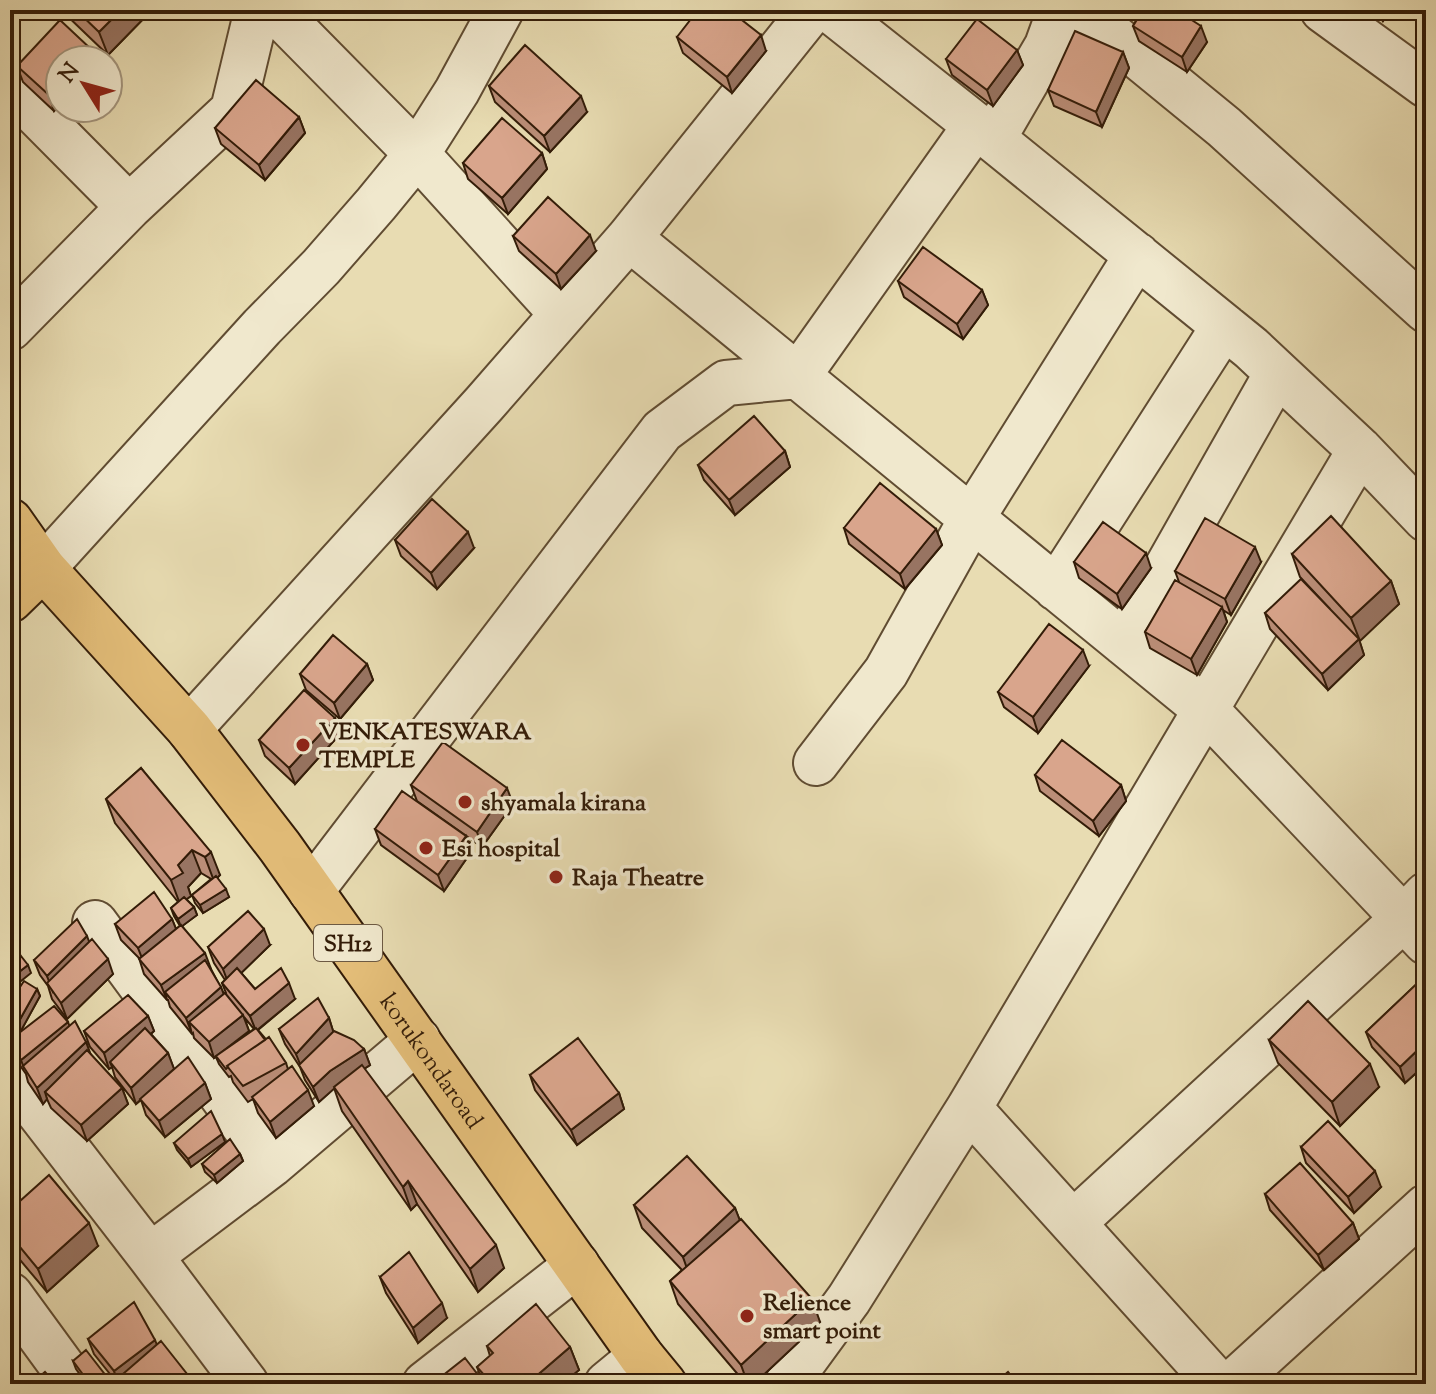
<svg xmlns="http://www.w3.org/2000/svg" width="1436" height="1394" viewBox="0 0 1436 1394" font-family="'Sorts Mill Goudy',serif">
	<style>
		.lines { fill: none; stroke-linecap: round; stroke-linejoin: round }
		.minor-casing { stroke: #604c32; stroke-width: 48 }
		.major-casing { stroke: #331c08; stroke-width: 48 }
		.minor { stroke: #f0e8cd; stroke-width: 44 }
		.major { stroke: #e4be79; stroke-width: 44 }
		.wall { fill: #bb8e78; stroke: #331c08; stroke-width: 2; fill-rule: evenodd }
		.shaded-wall { fill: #987462; stroke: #331c08; stroke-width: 2 }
		.building { fill: #d9a58c; stroke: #331c08; stroke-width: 2 }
		.poi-dot { fill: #8f2418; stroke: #f0e8cd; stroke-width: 3 }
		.labels { text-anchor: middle; stroke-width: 7; stroke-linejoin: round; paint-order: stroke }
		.shield { fill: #f0e8cd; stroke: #6c5943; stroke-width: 2 }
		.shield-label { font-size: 22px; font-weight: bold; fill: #331c08 }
		.poi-label { font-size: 24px; font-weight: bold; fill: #331c08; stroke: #f0e8cd; text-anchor: start }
		.street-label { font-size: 24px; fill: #331c08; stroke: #f0e8cd }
	</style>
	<rect width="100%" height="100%" fill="#e8dcb2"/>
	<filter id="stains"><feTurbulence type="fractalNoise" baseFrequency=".0025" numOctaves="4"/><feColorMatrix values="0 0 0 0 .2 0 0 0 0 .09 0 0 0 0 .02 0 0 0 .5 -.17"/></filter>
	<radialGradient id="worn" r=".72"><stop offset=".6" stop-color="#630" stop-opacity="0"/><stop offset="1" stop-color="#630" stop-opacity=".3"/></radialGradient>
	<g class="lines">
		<g class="minor-casing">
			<path id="minor" d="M275,10L417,154L562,314
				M830,10L993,139L1251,348L1360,450L1426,519
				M1081,10L1224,127L1426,310
				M1323,10L1426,85
				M10,87L129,207
				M993,139L1047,46L1060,10
				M629,238L1206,710L1426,942
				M10,328L129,207L233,110L257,10
				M43,568L262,327L321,267L376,204L417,154L457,91L501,10
				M1056,588L1224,326
				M1124,643L1277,373
				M189,729L484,404L629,238L812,10
				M816,763L886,672L972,518L1137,255
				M311,891L662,431L726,383L798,376L976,125
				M95,923L272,1164
				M10,1075L150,1256L246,1384
				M969,1108L1218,1384
				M1073,1223L1403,919L1426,895
				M150,1256L272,1164L418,1040
				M10,1295L75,1384
				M425,1384L577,1265
				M607,1384L641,1356
				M787,1384L849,1299L969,1108L1360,450
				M1232,1384L1426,1207"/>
		</g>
		<g class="major-casing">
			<g id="major">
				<path id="s1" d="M10,521L43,568L189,729L280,847L641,1356L664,1384"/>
				<path d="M10,600L43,568"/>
			</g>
		</g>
		<use href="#minor" class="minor"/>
		<use href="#major" class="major"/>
	</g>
	<path class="wall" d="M61,10H152L108,55Z
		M1121,10H1176L1207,42L1187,72L1139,41L1133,26L1137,19Z
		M1369,10H1391L1383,21Z
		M677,37L766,51L732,93L683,53Z
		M1017,50L1023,65L993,106L952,75L946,59Z
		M1123,52L1129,68L1102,127L1054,106L1048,90Z
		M95,60L54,111L23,82L17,66Z
		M489,86L587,112L550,152L495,102Z
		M299,117L305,133L265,180L221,144L215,128Z
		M542,153L547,169L508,214L468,179L463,163Z
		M513,236L596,251L561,289L519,251Z
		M898,281L982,290L988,305L963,339L904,297Z
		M785,451L790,467L735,515L704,480L698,465Z
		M844,528L936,529L942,545L905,589L849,544Z
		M395,540L474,548L437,589L401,556Z
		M1292,554L1391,581L1399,604L1359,640L1364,655L1328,690L1270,629L1265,613L1329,608L1300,577Z
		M1074,562L1151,568L1122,609L1079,578Z
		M1261,562L1231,615L1223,610L1227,622L1197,675L1150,648L1145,632L1179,582L1175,571Z
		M367,664L373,680L340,719L306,690L300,674Z
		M1089,666L1038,733L1004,707L998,692Z
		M335,718L340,734L295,784L265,756L259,740Z
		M141,768L220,875L217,878L229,897L203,913L195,903L192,895L211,879L201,873L188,887L191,896L186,899L194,907L197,915L182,926L211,969L224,994L226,993L222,983L225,980L214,963L208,947L270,945L241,973L255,989L295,999L258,1030L286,1063L288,1069L314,1106L276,1138L258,1113L253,1099L248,1102L233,1082L231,1076L229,1077L219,1064L216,1057L214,1058L194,1038L193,1033L192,1034L170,1007L168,1000H167L144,974L139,958L121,940L115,924L172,919L176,929L180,926L174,916L171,908L178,902L115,823L106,799ZM244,1017L254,1029L224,1050L249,1031Z
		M1035,775L1121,785L1126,801L1099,836L1040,791Z
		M411,785L513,804L482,847L417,801Z
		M375,829L466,836L471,852L444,891L381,845Z
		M89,942L113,974L67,1019L52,999L48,986L40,975L34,960Z
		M1426,975V1064L1405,1083L1372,1047L1366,1032Z
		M37,989L40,996L20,1032L69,1026L86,1042L90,1054L122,1088L128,1104L87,1141L51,1108L47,1099L43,1104L28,1082L26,1074L14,1057L10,1047V1040L15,1036L10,1032V1002Z
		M148,1016L154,1031L151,1034L168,1053L174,1069L205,1083L211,1099L165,1137L146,1115L141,1100L136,1104L115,1077L112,1067L109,1069L90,1047L84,1031Z
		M329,1018L333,1031L364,1049L370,1065L364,1069L504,1268L478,1292L417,1204L411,1210L342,1111L334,1088L319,1102L305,1080L300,1067L285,1044L279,1029Z
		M1269,1040L1379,1087L1340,1126L1278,1063Z
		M530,1075L619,1093L624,1109L577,1145L535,1090Z
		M225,1142L191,1167L177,1150L174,1143Z
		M1301,1147L1381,1187L1354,1213L1306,1163Z
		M240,1154L243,1161L217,1183L205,1172L202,1164Z
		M10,1194L18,1203L98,1246L47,1292L10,1248Z
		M1265,1194L1353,1223L1359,1239L1324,1270L1270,1210Z
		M634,1205L735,1208L740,1221L820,1322L754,1384H746L678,1304L670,1281L682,1270L642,1228Z
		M380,1277L447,1318L418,1343L386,1293Z
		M88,1339L157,1345L195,1384H118L94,1354Z
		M487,1346L570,1347L579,1370L562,1384H432L482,1380L477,1367L490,1356Z
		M73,1361L110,1381L111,1384H87L76,1369Z"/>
	<path class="shaded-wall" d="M121,10H152L108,55L99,32Z
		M1379,10H1391L1383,21Z
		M1201,26L1207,42L1187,72L1182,57Z
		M761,35L766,51L732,93L727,77Z
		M92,50L95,60H82Z
		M1017,50L1023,65L993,106L987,90Z
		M1123,52L1129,68L1102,127L1096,112Z
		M60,83V105L54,111L49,95Z
		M581,96L587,112L550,152L544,136Z
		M299,117L305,133L265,180L259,165Z
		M542,153L547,169L508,214L502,198Z
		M590,235L596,251L561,289L556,274Z
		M982,290L988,305L963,339L957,324Z
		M785,451L790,467L735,515L729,500Z
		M936,529L942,545L905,589L900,574Z
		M468,532L474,548L437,589L431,573Z
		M1255,547L1261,562L1231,615L1225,599Z
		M1146,553L1151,568L1122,609L1117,594Z
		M1391,581L1399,604L1360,641L1351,618Z
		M1222,607L1227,622L1197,675L1191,659Z
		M1359,639L1364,655L1328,690L1322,674Z
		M1083,650L1089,666L1038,733L1033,717Z
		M367,664L373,680L340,719L334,703Z
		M335,718L340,734L295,784L289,768Z
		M1121,785L1126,801L1099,836L1093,821Z
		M507,788L513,804L482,847L477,832Z
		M466,836L471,852L444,891L438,875Z
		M192,850L201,873L188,887L191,896L180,904L171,880L178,865Z
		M211,852L220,875L214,881L205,857Z
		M226,889L229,897L203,913L200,905Z
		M194,907L197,915L181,927L178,919Z
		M172,919L178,934L144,963L138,948Z
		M264,929L270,945L229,985L223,969Z
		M87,936L93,952L53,992L47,976Z
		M205,953L211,969L170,998L165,992L167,1000L161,985Z
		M108,959L113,974L67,1019L61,1003Z
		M28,965L31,973L11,989L10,979Z
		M289,983L295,999L256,1031L250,1016Z
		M221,987L227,1003L189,1022L192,1034L186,1018Z
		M37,989L40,996L17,1038L14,1030Z
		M243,1015L249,1031L214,1058L209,1042Z
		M148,1016L154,1031L113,1066L110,1062L112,1067L109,1069L104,1053Z
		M329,1018L334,1034L302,1069L296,1054Z
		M68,1022L74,1038L24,1068L21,1060Z
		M86,1042L92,1058L45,1092L47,1099L43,1104L37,1088Z
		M1426,1042V1064L1405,1083L1400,1067Z
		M364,1049L370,1065L336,1087L319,1102L313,1087L330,1071Z
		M168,1053L174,1069L136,1104L131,1088Z
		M1370,1064L1379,1087L1340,1126L1332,1102Z
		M205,1083L211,1099L165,1137L159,1121Z
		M122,1088L128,1104L87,1141L81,1125Z
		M308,1090L314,1106L276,1138L270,1122Z
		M619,1093L624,1109L577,1145L571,1130Z
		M11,1125L14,1133L10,1138V1127Z
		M222,1134L225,1142L191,1167L188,1159Z
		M240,1154L243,1161L217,1183L214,1175Z
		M1375,1171L1381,1187L1354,1213L1348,1197Z
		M408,1181L417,1204L411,1210L403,1187Z
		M735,1208L744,1231L691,1280L683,1257Z
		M89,1223L98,1246L47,1292L38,1269Z
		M1353,1223L1359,1239L1324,1270L1318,1255Z
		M496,1245L504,1268L478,1292L470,1269Z
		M812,1299L820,1322L754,1384H748L741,1365Z
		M442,1303L447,1318L418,1343L413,1328Z
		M155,1340L161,1355L118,1382L114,1371Z
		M570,1347L579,1370L562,1384H527Z"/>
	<path class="building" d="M76,10H121L99,32Z
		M698,10H729L761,35L727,77L677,37Z
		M1143,10H1176L1201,26L1182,57L1133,26Z
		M977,19L1017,50L987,90L946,59Z
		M60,20L92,50L82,60H60V83L49,95L17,66Z
		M1075,31L1123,52L1096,112L1048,90Z
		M525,45L581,96L544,136L489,86Z
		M256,80L299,117L259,165L215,128Z
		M502,118L542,153L502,198L463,163Z
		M548,197L590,235L556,274L513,236Z
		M923,247L982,290L957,324L898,281Z
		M754,416L785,451L729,500L698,465Z
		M880,483L936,529L900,574L844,528Z
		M432,499L468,532L431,573L395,540Z
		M1331,516L1391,581L1351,618L1292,554Z
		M1205,518L1255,547L1225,599L1175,571Z
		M1103,522L1146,553L1117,594L1074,562Z
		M1301,579L1359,639L1322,674L1265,613Z
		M1175,580L1222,607L1191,659L1145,632Z
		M1049,624L1083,650L1033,717L998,692Z
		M333,635L367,664L334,703L300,674Z
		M304,690L335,718L289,768L259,740Z
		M1062,740L1121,785L1093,821L1035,775Z
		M443,742L507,788L477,832L411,785Z
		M141,768L211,852L205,857L192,850L178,865L183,873L171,880L106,799Z
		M402,791L466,836L438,875L375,829Z
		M216,876L226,889L200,905L192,895Z
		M154,892L172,919L138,948L115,924Z
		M184,897L194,907L178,919L171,908Z
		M248,911L264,929L223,969L208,947Z
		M77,919L87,936L47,976L34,960Z
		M181,925L205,953L161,985L139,959Z
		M92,939L108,959L61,1003L47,983Z
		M21,956L28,965L10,979V964Z
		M205,960L221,987L186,1018L165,992Z
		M237,968L255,989L281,968L289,983L250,1016L222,983Z
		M1426,975V1042L1400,1067L1366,1032Z
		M24,981L37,989L14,1030L10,1026V1002Z
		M225,993L243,1015L209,1042L189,1022Z
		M128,995L148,1016L104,1053L84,1031Z
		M318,998L329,1018L296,1054L279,1029Z
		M1308,1001L1370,1064L1332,1102L1269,1040Z
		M54,1006L68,1022L21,1060L10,1045V1040Z
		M75,1021L86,1042L37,1088L23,1066Z
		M145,1028L168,1053L131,1088L110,1062Z
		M256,1028L265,1040L227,1066L228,1067L226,1069L216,1056Z
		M334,1031L354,1040L364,1049L330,1071L313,1087L299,1065Z
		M269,1037L286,1063L243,1086L227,1066Z
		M578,1038L619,1093L571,1130L530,1075Z
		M87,1050L122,1088L81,1125L45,1092Z
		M188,1057L205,1083L159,1121L140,1099Z
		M362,1065L496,1245L470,1269L408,1181L403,1187L334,1087Z
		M292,1066L308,1090L270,1122L252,1097Z
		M211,1111L222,1134L188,1159L174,1143Z
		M1328,1121L1375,1171L1348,1197L1301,1147Z
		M230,1139L240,1154L214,1175L202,1164Z
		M687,1156L735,1208L683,1257L634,1205Z
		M1300,1163L1353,1223L1318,1255L1265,1194Z
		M49,1175L89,1223L38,1269L10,1235V1210Z
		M10,1194L18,1203L10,1210Z
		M741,1219L812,1299L741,1365L670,1281Z
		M409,1252L442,1303L413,1328L380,1277Z
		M134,1302L155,1340L114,1371L88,1339Z
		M536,1304L570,1347L527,1384H492L477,1367L493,1353L487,1346Z
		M161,1341L195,1384H120L116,1380Z
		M86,1350L110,1381L105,1384H90L73,1361Z
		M465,1358L485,1384H432Z
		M45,1372L56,1384H31Z
		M1008,1372L1018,1384H994Z"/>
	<g class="poi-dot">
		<circle cx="303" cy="745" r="8"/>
		<circle cx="465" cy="802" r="8"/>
		<circle cx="426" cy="848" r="8"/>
		<circle cx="556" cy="877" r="8"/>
		<circle cx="747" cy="1316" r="8"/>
	</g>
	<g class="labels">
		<rect class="shield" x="314" y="925" width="68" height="36" rx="6"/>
		<g class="shield-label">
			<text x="348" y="951">SH12</text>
		</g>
		<g class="poi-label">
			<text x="319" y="739">VENKATESWARA<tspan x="319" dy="28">TEMPLE</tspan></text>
			<text x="481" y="810">shyamala kirana</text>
			<text x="442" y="856">Esi hospital</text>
			<text x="572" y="885">Raja Theatre</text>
			<text x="763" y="1310">Relience<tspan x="763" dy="28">smart point</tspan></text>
		</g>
		<g class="street-label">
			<text dy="8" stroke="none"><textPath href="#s1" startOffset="686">korukondaroad</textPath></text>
		</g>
	</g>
	<rect width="1436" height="1394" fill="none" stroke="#e8dcb2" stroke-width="40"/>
	<rect x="12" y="12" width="1412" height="1370" fill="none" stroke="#331c08" stroke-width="4"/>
	<rect x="20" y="20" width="1396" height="1354" fill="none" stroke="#331c08" stroke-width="2"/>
	<g transform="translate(84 84) rotate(307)"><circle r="38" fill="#f0e8cd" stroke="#a4967e" stroke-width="2"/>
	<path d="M0-6L14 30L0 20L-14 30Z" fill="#8f2418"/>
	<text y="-12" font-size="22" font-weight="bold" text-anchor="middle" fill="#331c08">N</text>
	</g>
	<rect width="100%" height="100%" filter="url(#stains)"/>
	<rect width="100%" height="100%" fill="url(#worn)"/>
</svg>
